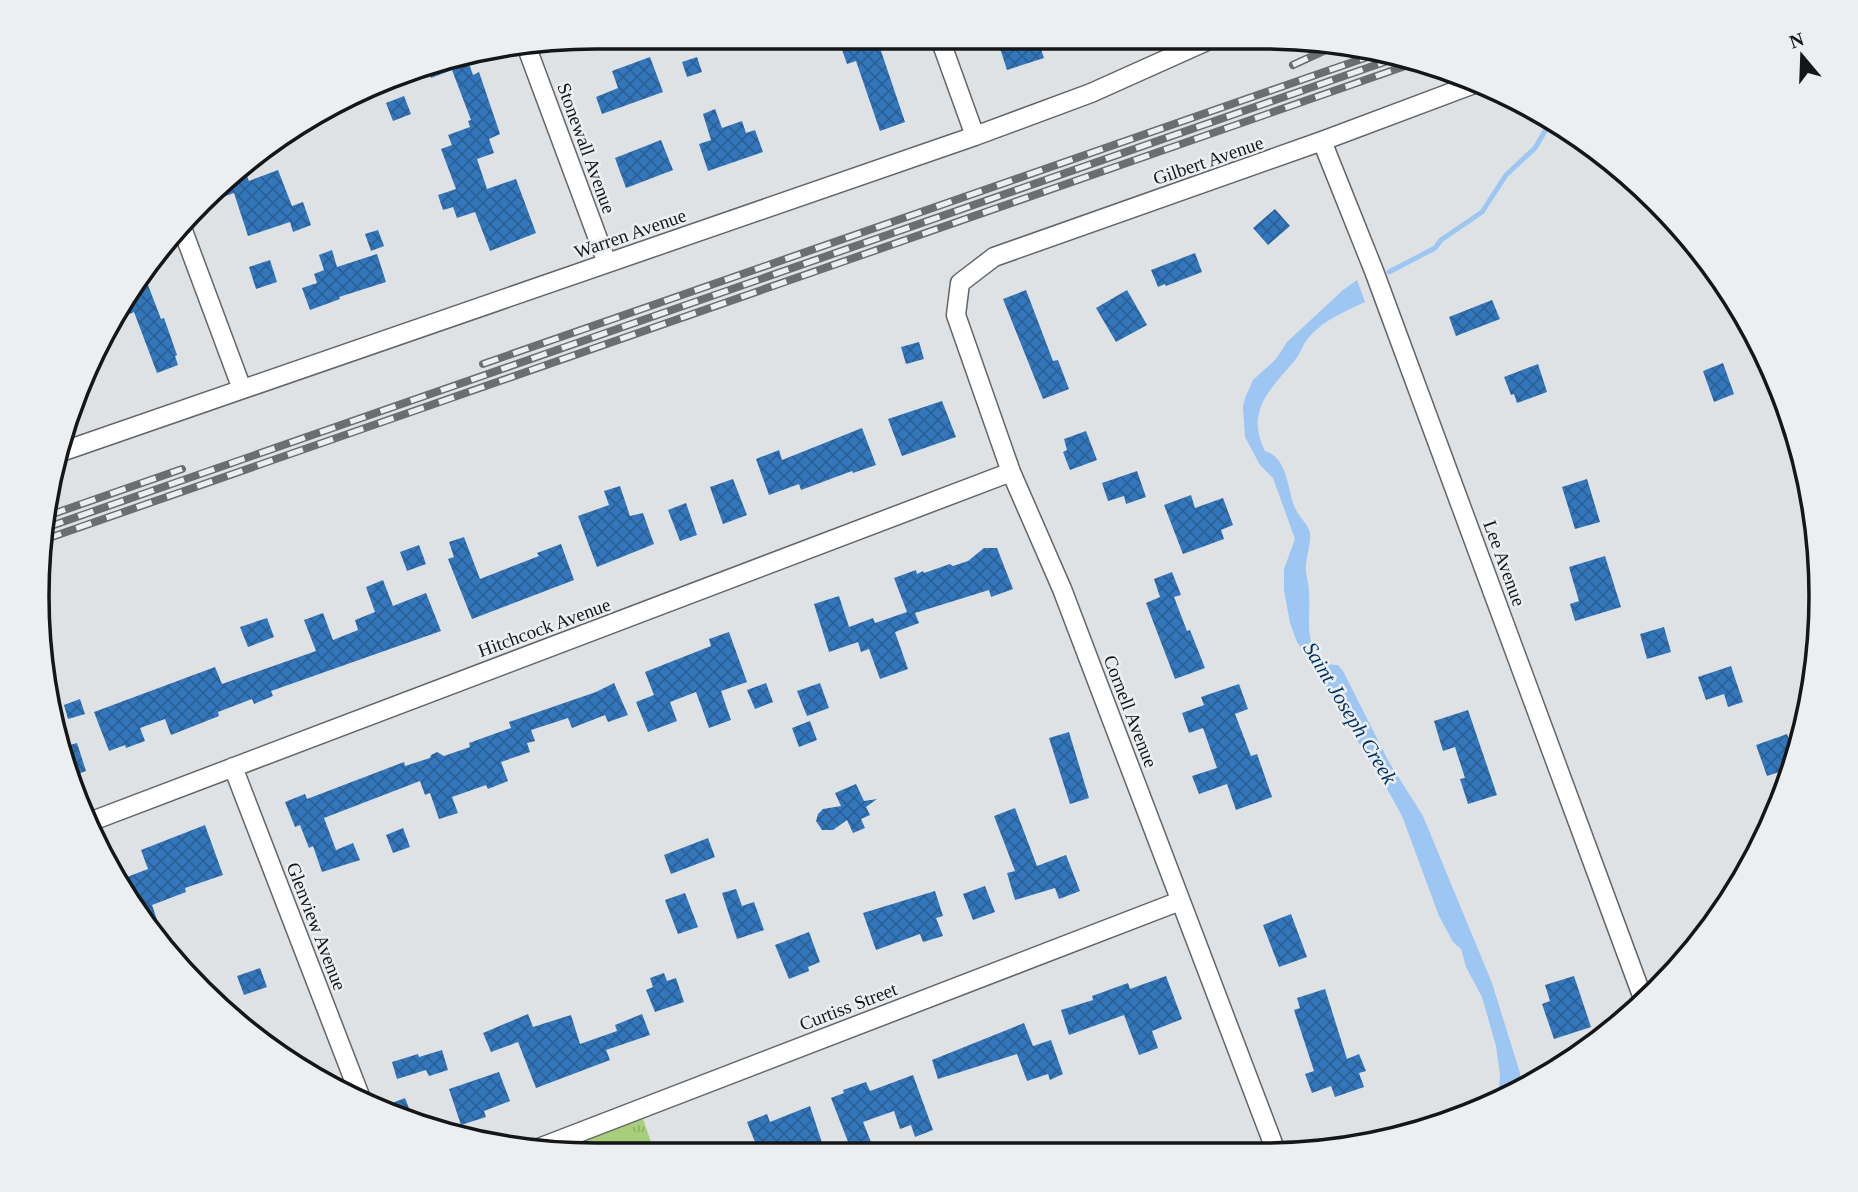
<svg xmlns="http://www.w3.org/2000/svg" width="1858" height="1192" viewBox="0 0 1858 1192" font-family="'Times New Roman',serif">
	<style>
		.park { fill: url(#park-tufts) }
		.water { fill: #9dc6f2 }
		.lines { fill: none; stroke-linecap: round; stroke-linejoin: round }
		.stream { stroke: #9dc6f2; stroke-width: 5 }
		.building { fill: url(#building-cross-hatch) }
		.minor-casing { stroke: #636668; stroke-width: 21 }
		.minor { stroke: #fff; stroke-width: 18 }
		.rail-casing { stroke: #6b6d6f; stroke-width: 8 }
		.rail { stroke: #eceff2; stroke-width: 5; stroke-dasharray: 16; stroke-linecap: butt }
		.labels { text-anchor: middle; stroke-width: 5; stroke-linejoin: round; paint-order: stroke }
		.street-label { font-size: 19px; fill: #151617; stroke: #eceff2 }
		.water-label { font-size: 21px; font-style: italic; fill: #00325f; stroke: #eceff2 }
		.rim { fill: none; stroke: #151617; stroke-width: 3.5 }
	</style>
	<defs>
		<pattern id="park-tufts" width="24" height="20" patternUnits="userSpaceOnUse" patternTransform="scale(1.75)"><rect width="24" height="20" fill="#a7cf7a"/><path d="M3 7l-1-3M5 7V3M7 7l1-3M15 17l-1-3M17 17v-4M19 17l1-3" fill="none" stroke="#8fb169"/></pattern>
		<pattern id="building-cross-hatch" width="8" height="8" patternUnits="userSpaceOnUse" patternTransform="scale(1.75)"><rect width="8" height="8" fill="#3476bb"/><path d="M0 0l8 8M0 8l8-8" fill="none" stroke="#2b6097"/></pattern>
	</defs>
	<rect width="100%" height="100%" fill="#dfe2e5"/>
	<path class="park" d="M643,1119L654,1151H557Z"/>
	<path class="water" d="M1357,280L1365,302C1344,312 1321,321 1306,341C1302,347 1300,354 1295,360C1270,390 1245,411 1265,451C1289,458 1287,492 1296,510C1300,518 1308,524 1310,533C1311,542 1307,555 1306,565C1305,574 1309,583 1309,592C1311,623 1303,635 1322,664L1338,665L1343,671L1389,762L1423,816L1492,983L1520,1073V1091L1498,1102L1500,1074L1496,1046L1482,997L1466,967L1461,949L1453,942L1439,916L1402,816L1380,776L1340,714L1321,676L1297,642L1290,623L1284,590V569L1295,539L1273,478L1260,465L1245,437L1243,407L1245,398L1253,380L1276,359L1287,342L1343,290Z"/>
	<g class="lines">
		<path class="stream" d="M1389,272L1435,248L1441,240L1482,212L1506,175L1535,148L1545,131L1554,124"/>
	</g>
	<path class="building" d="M846,38L877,39L905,122L880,131L856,61L847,64L839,41Z
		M997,39L1038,40L1044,58L1007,70Z
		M650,57L663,92L602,114L596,97L618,88L612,71Z
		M697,57L702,72L687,77L682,62Z
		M467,58L473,75L479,72L500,134L489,139L494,153L477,159L487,189L516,179L536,233L490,251L475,212L457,218L453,207L443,210L438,195L456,189L441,149L452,145L448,135L470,127L468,121L471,120L452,70L431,78L426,65Z
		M404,96L411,114L393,121L386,103Z
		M715,109L722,128L742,121L746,133L755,130L763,152L708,171L699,144L711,140L703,114Z
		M661,140L673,170L626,188L615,158Z
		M244,169L249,181L278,170L292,206L303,202L311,225L293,232L290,222L248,236L234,193L209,202Z
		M1275,209L1290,226L1268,245L1253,228Z
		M378,230L384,246L371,251L365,234Z
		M332,250L337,267L377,254L386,282L339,297L340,299L310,310L302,288L317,283L314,274L324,270L319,255Z
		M1195,253L1202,272L1166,286L1165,284L1158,287L1151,270Z
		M270,260L277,282L256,289L249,267Z
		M143,272L161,319L164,318L177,355L175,356L178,365L157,373L134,312L130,314L127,304Z
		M1026,290L1053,361L1058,360L1069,389L1043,399L1003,299Z
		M1127,290L1147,325L1116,342L1096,308Z
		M1492,300L1500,319L1456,336L1449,317Z
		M919,342L924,359L906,364L901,347Z
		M1723,363L1734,394L1714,402L1703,371Z
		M1538,364L1547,392L1517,403L1514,394L1511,395L1504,377Z
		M942,401L956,437L902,456L888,419Z
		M862,428L876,465L853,473L852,471L801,490L799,484L769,495L756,459L779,450L782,460Z
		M1086,431L1097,460L1070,470L1063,452L1067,450L1064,439Z
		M1137,471L1146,497L1126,504L1124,496L1108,501L1102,483Z
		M733,479L747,515L723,524L710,487Z
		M1587,479L1600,522L1575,529L1562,487Z
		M620,486L630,516L643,513L654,544L597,567L578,516L609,505L604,491Z
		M1191,495L1195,508L1223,498L1233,525L1221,530L1224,539L1183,554L1164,505Z
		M686,503L697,535L680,541L668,510Z
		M464,537L480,579L539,556L537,553L561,544L574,580L472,619L448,559L454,557L449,542Z
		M419,545L426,564L407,571L400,552Z
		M984,548H997L1013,589L991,597L989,590L915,613L919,623L895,632L908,669L880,679L869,649L861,652L858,642L829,652L814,604L839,596L849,627L873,618L875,623L907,612L894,578L916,570L917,574L923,571L924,573L950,564L953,566L968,561Z
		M1605,556L1621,607L1575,621L1570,604L1579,601L1569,567Z
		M1172,572L1181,595L1174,597L1187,631L1190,630L1205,668L1175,679L1146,603L1160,597L1154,579Z
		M383,580L393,606L426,593L441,631L271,691L273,696L254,704L252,699L218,712L219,716L171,735L165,719L140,728L145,741L126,748L125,745L109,751L94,712L215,667L222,684L316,651L304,620L323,613L333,640L358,630L355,620L375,612L366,587Z
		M267,618L274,637L248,647L240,627Z
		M1664,627L1671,652L1647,659L1640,634Z
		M729,632L747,682L721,691L731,720L709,728L696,692L670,702L677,721L648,732L636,702L654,695L645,672L711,646L709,639Z
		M1731,666L1743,702L1728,707L1724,694L1706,700L1698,677Z
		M614,683L628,715L608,722L605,715L572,728L568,718L531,730L535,741L527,743L530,752L501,762L508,781L488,789L486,785L452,797L458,813L439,819L430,793L425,795L420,781L324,818L336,850L353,843L360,860L322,872L313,846L309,848L300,825L295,827L285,802L305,794L307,799L404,762L405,766L430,758L431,755L437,752L444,756L470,747L469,743L511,728L509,722L596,692Z
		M766,683L773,702L755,709L747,690Z
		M820,683L829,708L807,716L797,691Z
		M1239,684L1248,709L1235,714L1251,756L1257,754L1272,797L1236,810L1227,784L1199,794L1192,776L1217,768L1203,728L1189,733L1182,713L1204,705L1201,697Z
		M80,699L85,714L68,719L64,705Z
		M1468,710L1497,795L1468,804L1460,779L1465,778L1455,747L1443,751L1434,721Z
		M810,721L817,740L799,747L792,728Z
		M1069,732L1089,798L1070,804L1049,738Z
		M1787,734L1796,758L1794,767L1767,776L1756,745Z
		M77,743L86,771L72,776L59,748Z
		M856,784L864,801L877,799L866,807L870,815L861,819L865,828L853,833L847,820L833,830H822L816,821L818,814L823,809L841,806L835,793Z
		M1015,808L1037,866L1066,855L1080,891L1059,899L1055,888L1015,900L1007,873L1015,871L994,816Z
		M205,825L223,875L185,888L186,892L152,905L166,946L131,906L119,880L148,869L141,850Z
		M403,828L410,847L393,853L386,835Z
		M708,838L715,857L671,874L664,855Z
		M985,886L995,912L973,920L963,894Z
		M736,889L742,906L754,902L764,930L737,939L722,893Z
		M935,891L943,916L936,918L943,936L923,942L920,934L876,950L863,913Z
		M685,893L698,927L678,934L665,900Z
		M1291,914L1307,957L1279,967L1263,925Z
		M809,932L820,962L808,967L809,971L789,979L775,945Z
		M260,968L267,987L244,995L237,976Z
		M664,973L667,981L676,978L684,1002L655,1012L646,990L653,987L650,978Z
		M1166,976L1182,1019L1152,1031L1158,1048L1139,1055L1124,1015L1069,1035L1061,1010L1093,1000L1092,996L1128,983L1130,989Z
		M1574,976L1591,1027L1554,1039L1542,1004L1550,1001L1545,985Z
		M1325,989L1347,1059L1359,1054L1366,1071L1359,1073L1364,1087L1335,1097L1331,1086L1312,1093L1305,1074L1314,1071L1294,1010L1300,1008L1297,998Z
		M528,1014L533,1027L571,1015L580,1044L617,1031L615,1025L642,1014L650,1035L606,1050L610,1060L536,1088L518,1042L491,1052L483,1033Z
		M1024,1023L1033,1046L1051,1040L1063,1074L1050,1080L1048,1074L1027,1081L1017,1054L938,1079L932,1060Z
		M442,1050L448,1070L429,1076L426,1070L397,1079L392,1062L418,1054L419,1057Z
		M499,1072L510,1101L484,1111L486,1117L461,1125L449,1089Z
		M913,1075L933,1130L915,1137L911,1125L900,1129L894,1111L863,1122L873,1147L861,1152H852L831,1098L844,1093L843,1090L866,1082L870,1091Z
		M405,1098L414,1121L391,1115L387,1105Z
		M810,1106L825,1152H759L747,1122L767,1114L770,1122Z"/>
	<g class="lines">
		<g class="minor-casing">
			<path id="minor" d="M940,39L975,136
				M527,48L607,263
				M1322,141L1374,271L1644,1001
				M182,228L242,389
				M61,452L975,136L1091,93L1207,41
				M233,767L362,1101
				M92,821L1011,472
				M531,1151L1180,901
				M1277,1154L1062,589L1011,472L956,315L960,283L994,257L1322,141L1474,84"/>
		</g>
		<use href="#minor" class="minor"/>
		<g class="rail-casing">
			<path id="rail" d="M1293,65L1341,43
				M483,364L1376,54
				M50,515L182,469
				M48,527L1393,59
				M46,539L1411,64"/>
		</g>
		<use href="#rail" class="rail"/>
	</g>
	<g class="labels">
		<g class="street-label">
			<text transform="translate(587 148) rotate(70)" y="7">Stonewall Avenue</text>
			<text transform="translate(1208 160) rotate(-19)" y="7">Gilbert Avenue</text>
			<text transform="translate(630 233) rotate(-19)" y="7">Warren Avenue</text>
			<text transform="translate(1505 563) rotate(70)" y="7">Lee Avenue</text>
			<text transform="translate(544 627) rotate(-20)" y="7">Hitchcock Avenue</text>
			<text transform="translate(1131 711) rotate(69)" y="7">Cornell Avenue</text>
			<text transform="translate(317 926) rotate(69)" y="7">Glenview Avenue</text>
			<text transform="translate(848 1006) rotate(-21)" y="7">Curtiss Street</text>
		</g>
		<g class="water-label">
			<text transform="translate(1350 713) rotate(59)" y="7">Saint Joseph Creek</text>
		</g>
	</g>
	<path d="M0 0H1858V1192H0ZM596 49H1262A547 547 0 0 1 1809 596V596A547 547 0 0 1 1262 1143H596A547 547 0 0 1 49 596V596A547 547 0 0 1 596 49Z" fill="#eceff2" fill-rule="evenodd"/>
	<path class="rim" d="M596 49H1262A547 547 0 0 1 1809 596V596A547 547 0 0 1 1262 1143H596A547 547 0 0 1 49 596V596A547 547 0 0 1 596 49Z"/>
	<g transform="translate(1802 56) rotate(341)" stroke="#eceff2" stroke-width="5" paint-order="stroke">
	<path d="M0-5L12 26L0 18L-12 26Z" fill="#151617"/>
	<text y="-10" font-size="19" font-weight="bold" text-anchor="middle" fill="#151617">N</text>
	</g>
</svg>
